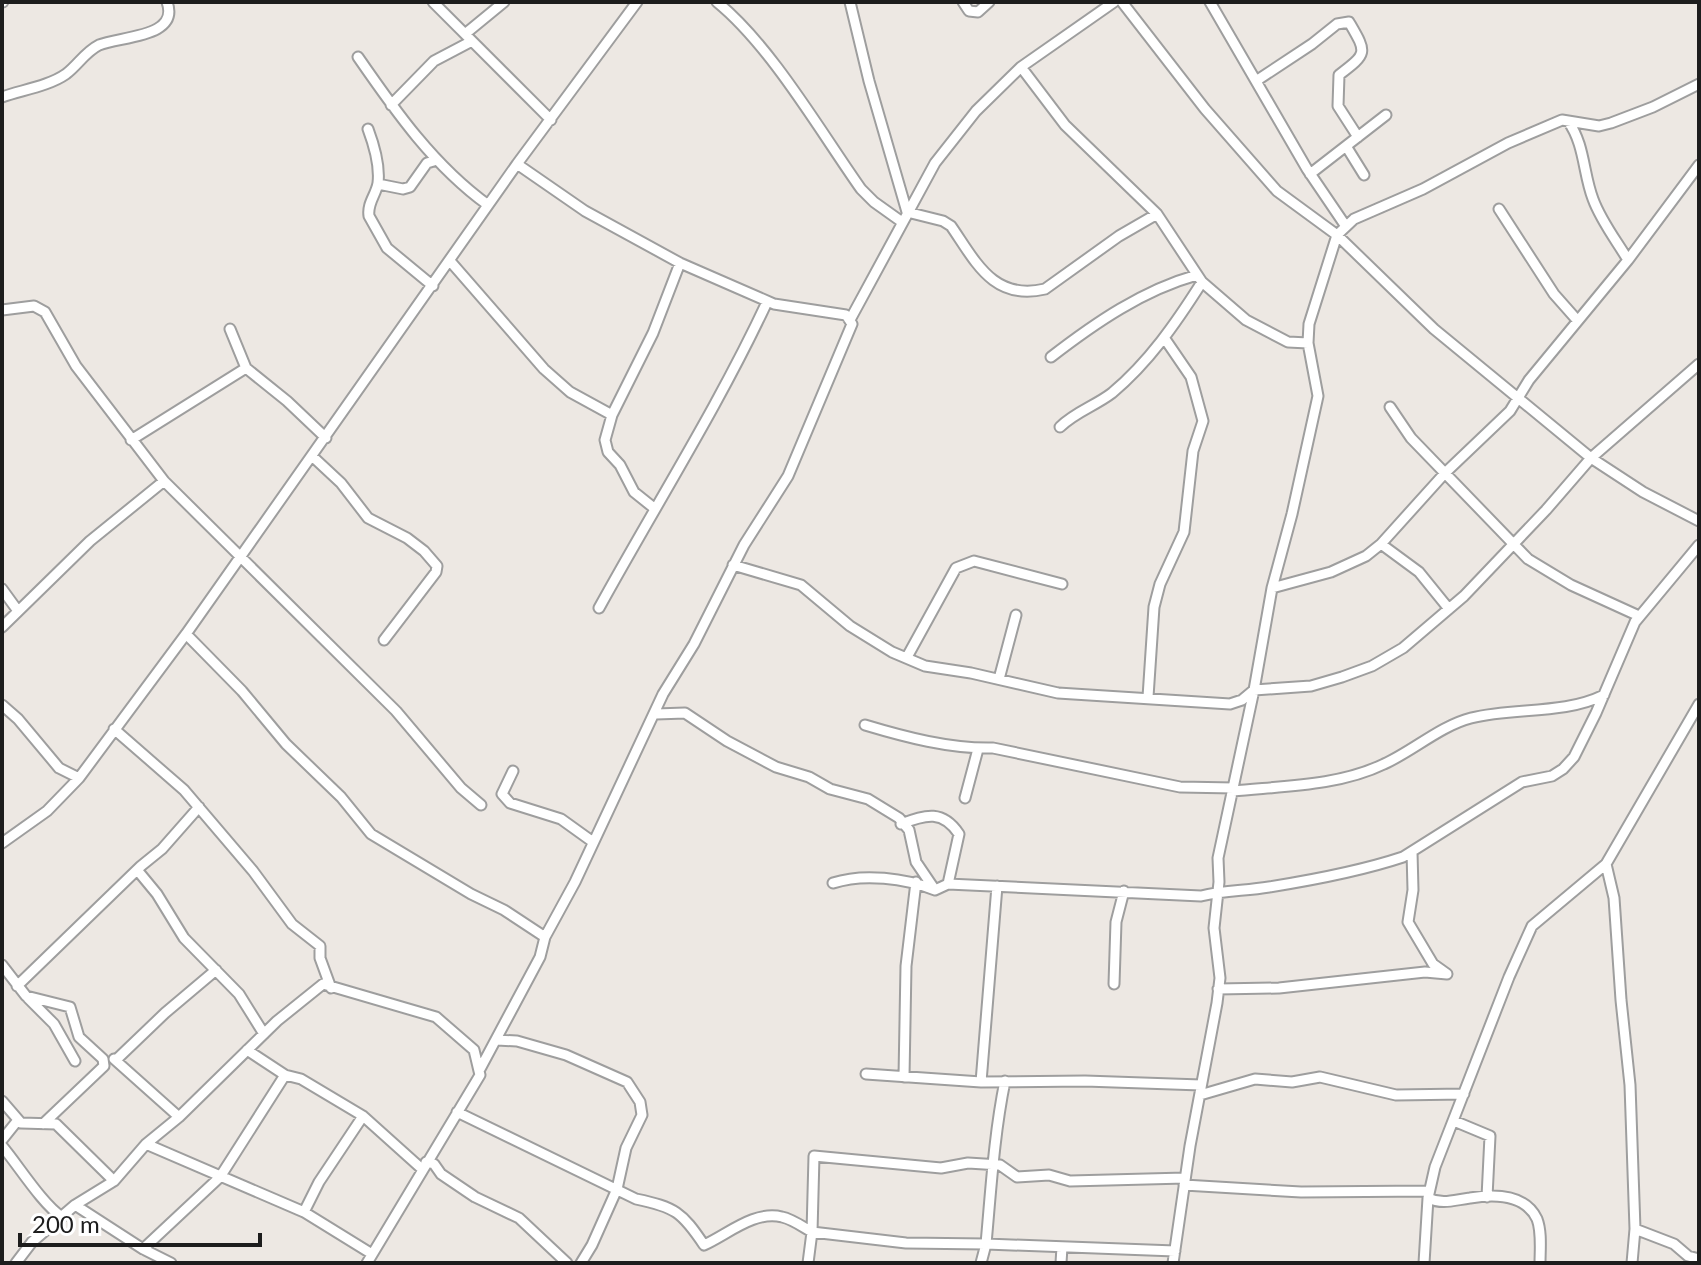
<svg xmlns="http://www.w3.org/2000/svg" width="1701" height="1265" viewBox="0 0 1701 1265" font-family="Lato,sans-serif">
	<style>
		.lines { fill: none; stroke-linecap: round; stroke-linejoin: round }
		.minor-casing { stroke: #9e9e9e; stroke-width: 13 }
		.minor { stroke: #fff; stroke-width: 9 }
	</style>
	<rect width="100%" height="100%" fill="#ede8e3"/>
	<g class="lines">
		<g class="minor-casing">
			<path id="minor" d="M2,2H3
				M433,2L551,120
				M717,2C771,46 820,131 861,189L874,202L902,222
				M850,2L869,81L907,212L943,221L951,226C976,262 993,301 1045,289L1119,236L1157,214
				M963,2L969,11L978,12L989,2
				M1122,2L1205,109L1277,191L1337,235L1434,329L1591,458L1643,492L1699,521
				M1210,2L1307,169L1345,225
				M465,34L504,2
				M358,57C396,112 434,166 488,205
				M1021,67L1065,125L1157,214L1202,282L1246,320L1288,342L1308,343
				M1256,81L1312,44L1337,24L1349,22C1367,53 1368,53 1339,75L1338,106L1358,137
				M2,97C22,90 49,86 66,74C78,65 85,52 99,45C120,36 180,38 167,2
				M391,105L434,61L472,41
				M1568,121C1585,145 1583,173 1593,199C1601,221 1616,240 1628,260
				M368,129C374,145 380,166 378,183C376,195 367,203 369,216L387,248L433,286
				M1346,146L1364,175
				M1310,174L1386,115
				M378,184L403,189L410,187L427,163L437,160
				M1499,209L1554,294L1577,320
				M450,261L544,369L570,392L612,415
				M2,310L34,306L45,312L76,366L164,481L396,711L461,788L481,805
				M851,318L935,163L976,111L1021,67L1114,2
				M230,329L246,368L287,401L326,438
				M1051,357C1095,323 1143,290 1197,275
				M1390,407L1411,438L1528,559L1571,585L1639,616
				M1060,427C1075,412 1095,406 1112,393C1149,362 1176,323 1202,282
				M131,440L246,368
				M312,456L341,483L368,518L407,538L424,551L437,566L436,572L384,640
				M654,508L634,492L620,465L608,452L605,440L612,415L653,333L680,263
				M1381,544L1419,572L1449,609
				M733,565L801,585L850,626L892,652L925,666L971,673L1058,693L1230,704L1242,700L1254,690L1311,686L1342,677L1372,666L1403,648L1464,596L1546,510L1591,458L1699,364
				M1272,588L1331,572L1366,556L1381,544L1445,473L1510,411L1529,380L1628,260L1699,165
				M2,589L18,611
				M599,608C655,506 718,407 767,302
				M2,627L90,541L164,481
				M186,634L242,691L286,744L341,797L371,834L471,894L504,910L545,937
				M907,657L956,568L974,561L1062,584
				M999,679L1016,615
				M1148,697L1154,607L1160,584L1184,532L1193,451L1203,421L1191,377L1165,339
				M2,705L18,719L59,768L79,778
				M656,714L685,713L727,741L776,767L809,777L830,789L868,799L899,818L909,830L916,862L935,890
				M865,725C905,737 950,749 993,748L1180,787L1234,788
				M114,729L184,790L253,871L292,924L320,946V958L331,988
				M513,771L502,794L510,803L561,819L593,842
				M1233,791C1283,786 1339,786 1384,764C1413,751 1440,726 1471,718C1515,707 1563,715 1604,695
				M965,798L978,749
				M901,824C926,814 943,810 959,834L948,884
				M2,843L47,811L79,778L186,634L517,164L637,2
				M1606,864L1614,898L1621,1000L1630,1085L1635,1229L1632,1263
				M138,871L157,894L184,938L239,994L264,1034
				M833,883C863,873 905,878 935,890L948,884L1201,896C1224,890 1246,891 1269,887C1313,880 1361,871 1403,857L1522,782L1552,776L1563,769L1574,757L1596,713L1635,622L1699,545
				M2,965L26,996L70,1007L79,1037L103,1059L104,1066L43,1124
				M1114,984L1116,922L1124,891
				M17,986L141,866L162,849L199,807
				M1218,989L1279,988L1425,972L1447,974L1433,964L1408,922L1413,890L1412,852
				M28,998L54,1024L75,1061
				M497,1040L517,1041L566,1055L627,1082L640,1102L642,1115L626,1148L617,1189L592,1245L581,1263
				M247,1050L285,1075L301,1079L363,1116L422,1169
				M114,1059L179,1117
				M117,1059L165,1013L216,970
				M866,1074L981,1082L1085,1081L1201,1085
				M904,1077L906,966L916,882
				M1005,1081C994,1135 991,1189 986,1244L906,1243L812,1232L814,1156L941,1168L968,1163L1000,1165L1017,1177L1049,1175L1070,1181L1185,1178
				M981,1082L997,886
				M1200,1095L1255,1079L1292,1082L1320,1077L1396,1095L1464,1094
				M2,1101L21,1123L56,1124L114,1181
				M457,1112L636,1199C675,1207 682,1212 704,1245C728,1234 755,1210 782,1217C792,1219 803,1227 812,1232L808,1263
				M1454,1121L1490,1136L1487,1197
				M2,1140L18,1120
				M146,1144L304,1212L372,1254
				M2,1146C18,1165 43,1205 62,1217
				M426,1162L434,1164L441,1174L475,1197L519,1218L567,1263
				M1184,1185L1301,1192L1429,1191
				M1428,1198C1443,1205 1454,1200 1470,1198C1494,1194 1525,1194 1537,1219C1542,1232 1540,1250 1540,1263
				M75,1205L143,1249L171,1263
				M304,1212L319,1182L363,1116
				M1635,1229L1674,1244L1688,1256L1699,1259
				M143,1249L220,1177L285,1075
				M16,1263L32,1242L75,1205L114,1181L146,1144L179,1117L277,1021L323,984L436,1017L474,1050L479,1071
				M367,1263L480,1075L479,1071L540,957L545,937L575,882L663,694L694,644L744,545L788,476L852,324L846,315L774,304L680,263L585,211L517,164
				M981,1263L986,1244L1175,1251
				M1061,1263L1062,1247
				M1173,1263L1190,1146L1217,1003L1220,978L1214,928L1219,882L1218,858L1254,690L1272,588L1292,514L1318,396L1308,343L1309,324L1337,235L1354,219L1423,189L1508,143L1562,120L1599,126L1611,123L1653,107L1699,84
				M1424,1263L1428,1198L1435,1167L1509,977L1532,926L1606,864L1699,704"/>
		</g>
		<use href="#minor" class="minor"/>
	</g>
	<rect width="1701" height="1265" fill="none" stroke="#1d1d1d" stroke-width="8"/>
	<path d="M20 1233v12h240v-12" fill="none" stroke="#1d1d1d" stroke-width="4"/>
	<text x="32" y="1233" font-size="24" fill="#1d1d1d" stroke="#ffffff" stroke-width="6" paint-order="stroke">200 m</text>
</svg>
